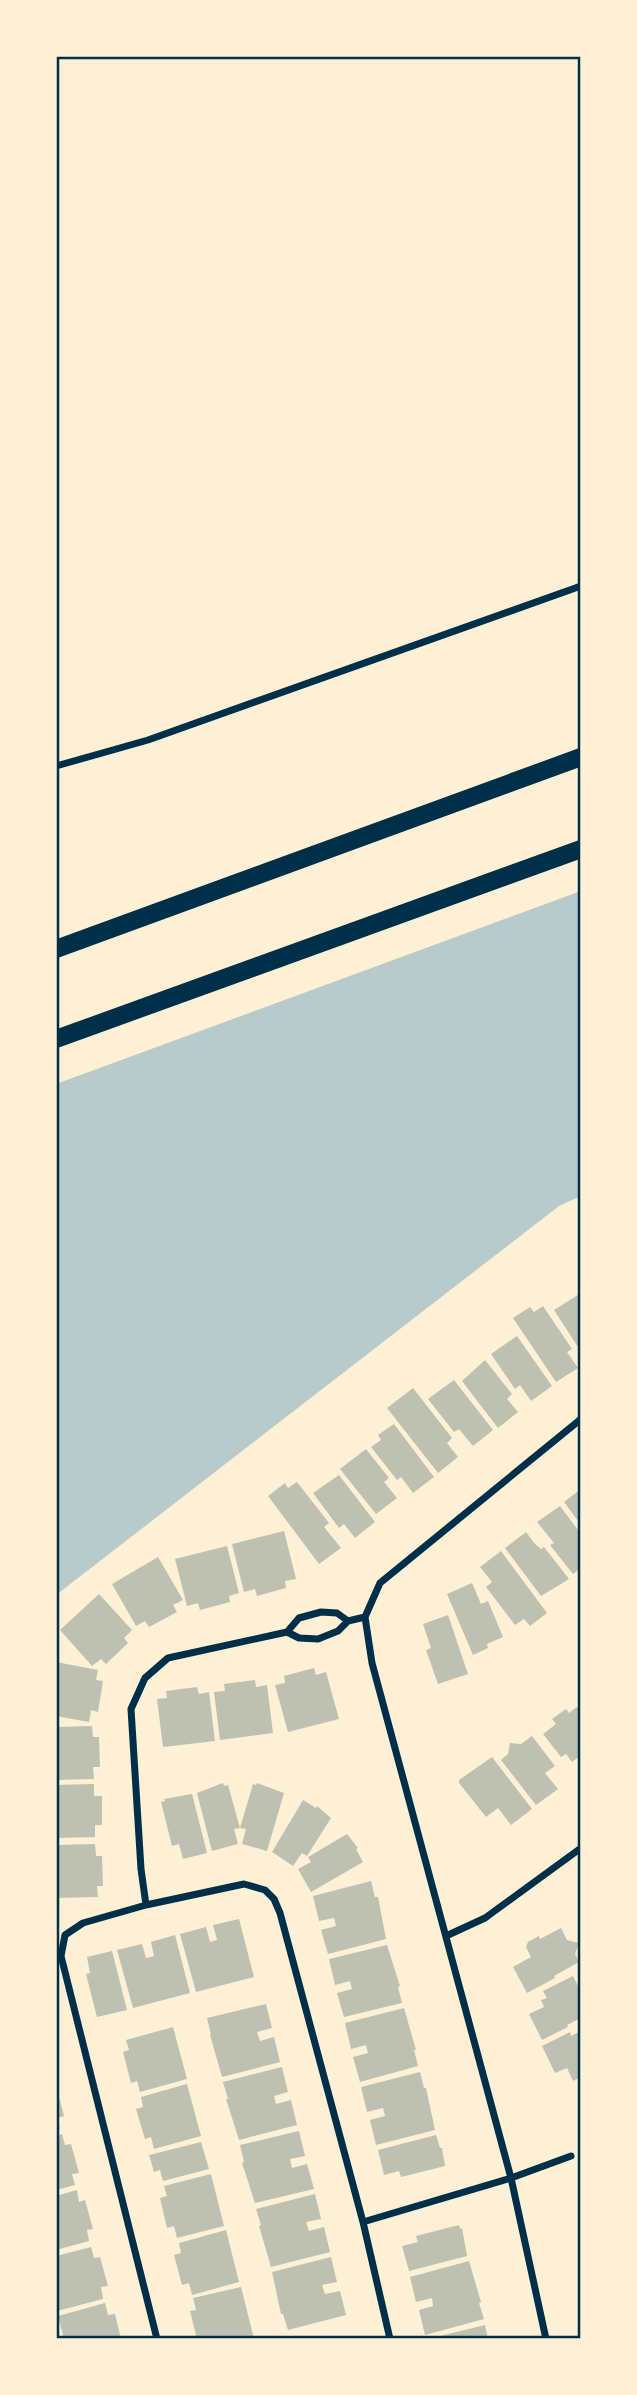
<svg xmlns="http://www.w3.org/2000/svg" width="637" height="2395" viewBox="0 0 637 2395" font-family="'Noto Sans',sans-serif">
	<style>
		.green { fill: #b9caca }
		.building { fill: #bec0b2 }
		.lines { fill: none; stroke-linecap: round; stroke-linejoin: round }
		.minor { stroke: #003049; stroke-width: 7 }
		.primary { stroke: #003049; stroke-width: 18 }
		.neatline { fill: none; stroke: #003049; stroke-width: 2.5 }
	</style>
	<rect width="100%" height="100%" fill="#fdf0d5"/>
	<path class="green" d="M581,891V1196L559,1206L56,1595V1084Z"/>
	<path class="building" d="M581,1293V1345L578,1347L554,1310Z
		M543,1306L572,1349L567,1352L578,1368L556,1382L513,1318L530,1307L534,1312Z
		M517,1336L552,1386L531,1401L520,1385L515,1389L491,1354Z
		M485,1360L512,1394L507,1399L518,1412L498,1428L462,1381Z
		M454,1380L493,1430L473,1446L459,1429L454,1432L428,1399Z
		M413,1388L452,1438L447,1443L458,1457L438,1473L387,1408Z
		M394,1424L434,1477L413,1493L401,1477L397,1480L371,1447L381,1440L378,1435Z
		M366,1449L389,1478L384,1482L397,1498L376,1514L340,1469Z
		M339,1475L375,1522L355,1538L344,1524L339,1528L313,1493Z
		M297,1482L329,1523L324,1527L341,1548L319,1564L268,1496L285,1483L288,1488Z
		M581,1489V1525L564,1502Z
		M560,1506L581,1534V1568L573,1574L550,1545L554,1543L537,1522Z
		M284,1531L296,1579L285,1581L286,1588L257,1596L255,1589L244,1592L232,1544Z
		M526,1532L535,1544L541,1549L544,1547L569,1579L541,1596L505,1548Z
		M227,1546L239,1593L229,1596L230,1602L200,1610L198,1603L187,1606L175,1559Z
		M501,1551L547,1613L530,1626L524,1619L515,1625L486,1587L492,1582L480,1567Z
		M158,1557L183,1600L173,1605L177,1612L149,1627L145,1621L136,1626L112,1584Z
		M472,1583L481,1604L488,1601L503,1637L487,1644L488,1648L473,1655L447,1594Z
		M99,1594L132,1630L124,1638L128,1643L106,1664L101,1659L92,1666L60,1630Z
		M448,1615L468,1674L438,1684L426,1650L431,1648L423,1624Z
		M56,1662L98,1670L96,1680L103,1681L98,1712L91,1710L89,1722L56,1716Z
		M314,1668L316,1675L326,1672L339,1719L288,1732L275,1685L285,1683L284,1676Z
		M255,1680L256,1687L267,1685L273,1733L220,1740L214,1692L225,1691L224,1684Z
		M197,1687L199,1694L209,1692L215,1741L163,1747L157,1699L167,1698L166,1691Z
		M577,1707L581,1712V1755L572,1762L566,1754L561,1757L543,1734L556,1724L552,1719L566,1709L569,1713Z
		M92,1726L93,1737H99L100,1767H93L94,1779L56,1780V1727Z
		M532,1736L555,1766L545,1773L558,1789L536,1805L501,1760L508,1754L510,1743L521,1744Z
		M492,1757L532,1809L511,1825L498,1808L486,1817L459,1783V1780Z
		M223,1783L224,1786L228,1785L240,1828L234,1829L238,1844L212,1851L197,1793Z
		M257,1783L284,1793L267,1851L242,1844L246,1829L240,1828L253,1784L256,1785Z
		M94,1784V1796H102V1825H95V1837L56,1838V1785Z
		M192,1794L207,1853L183,1859L179,1844L172,1846L161,1802L165,1801L164,1799Z
		M303,1800L316,1808L317,1806L331,1818L307,1856L302,1853L293,1866L272,1852Z
		M347,1834L358,1848L356,1849L363,1862L311,1892L298,1869L311,1862L308,1857Z
		M95,1844L96,1856H102L103,1886H97L98,1897L56,1898V1845Z
		M371,1881L375,1897H378L386,1939L328,1954L321,1930L336,1926L334,1918L319,1921L313,1896Z
		M239,1919L254,1977L196,1992L180,1934L206,1927L210,1942L217,1940L213,1925Z
		M561,1928L567,1940L579,1943L575,1954L579,1962L554,1976L555,1978L527,1993L513,1967L531,1957L526,1947L528,1942L539,1936L540,1939Z
		M175,1935L190,1993L133,2008L117,1950L142,1944L146,1958L154,1956L151,1942Z
		M387,1945L400,1986L398,1987L402,2003L344,2017L337,1993L352,1989L350,1981L335,1985L329,1959Z
		M112,1951L127,2010L97,2017L86,1974L90,1973L87,1957Z
		M573,1976L581,1992V2018L567,2025L568,2027L542,2040L529,2014L544,2007L541,2000L547,1998L543,1991Z
		M266,2004L272,2028L257,2032L260,2041L274,2037L280,2062L222,2077L210,2035H211L207,2018Z
		M404,2008L416,2050H414L418,2066L360,2082L353,2057L368,2053L366,2045L351,2049L345,2023Z
		M173,2027L187,2079L140,2092L137,2081L131,2083L123,2052L129,2050L126,2040Z
		M581,2031V2077L573,2081L567,2068L555,2073L542,2046L570,2032L571,2036Z
		M282,2067L288,2092L274,2096L276,2104L291,2100L297,2125L239,2140L226,2099H228L223,2082Z
		M420,2072L424,2088H426L435,2130L376,2145L370,2120L385,2116L383,2108L367,2112L361,2087Z
		M187,2084L201,2136L154,2149L151,2137L145,2139L136,2109L143,2107L141,2097Z
		M57,2089L64,2116L57,2118L60,2129L56,2130Z
		M299,2131L305,2156L290,2159L292,2168L307,2164L314,2189L255,2203L242,2163L244,2162L240,2145Z
		M62,2134L65,2145L71,2144L79,2173L72,2174L75,2185L56,2190V2136Z
		M436,2135L440,2148H442L445,2166L401,2177L399,2171L384,2175L378,2150Z
		M201,2142L209,2169L163,2181L160,2170L154,2172L149,2155Z
		M211,2174L224,2226L177,2238L174,2226L167,2228L160,2198L167,2196L164,2186Z
		M77,2190L79,2202L85,2200L93,2229L87,2230L89,2241L56,2250V2196Z
		M315,2194L321,2219L306,2222L309,2231L324,2227L330,2252L271,2267L259,2226L261,2225L256,2209Z
		M459,2225L460,2229L462,2228L467,2256L409,2271L402,2246L418,2242L416,2236Z
		M226,2230L239,2282L192,2295L189,2283L182,2285L174,2255L181,2253L179,2243Z
		M91,2247L94,2258L100,2257L108,2286L101,2287L103,2299L57,2311L56,2256Z
		M331,2257L337,2282L322,2285L325,2294L340,2291L346,2315L288,2330L283,2314H281L272,2272Z
		M469,2261L481,2302L479,2303L484,2319L425,2335L419,2310L433,2306L432,2298L416,2302L410,2277Z
		M241,2287L254,2339H197L190,2311L196,2310L193,2298Z
		M105,2303L108,2315L115,2314L121,2339H64L58,2316Z
		M485,2325L488,2339H433L432,2338Z"/>
	<g class="lines">
		<path class="minor" d="M56,766L148,740L581,586
			M287,1632L299,1638L318,1639L338,1631L348,1621L365,1617
			M146,1905L141,1869L131,1709L145,1678L168,1658L287,1632L299,1618L321,1612L337,1613L348,1621
			M446,1936L485,1918L581,1848
			M363,2222L511,2178L571,2156
			M157,2339L61,1956L65,1935L83,1923L146,1905L244,1884L265,1890L274,1899L280,1913L363,2222L390,2339
			M546,2339L511,2178L372,1663L365,1617L380,1583L581,1419"/>
		<path class="primary" d="M56,949L581,757
			M56,1039L581,849"/>
	</g>
	<rect width="637" height="2395" fill="none" stroke="#fdf0d5" stroke-width="116"/>
	<rect x="58" y="58" width="521" height="2279" class="neatline"/>
</svg>
